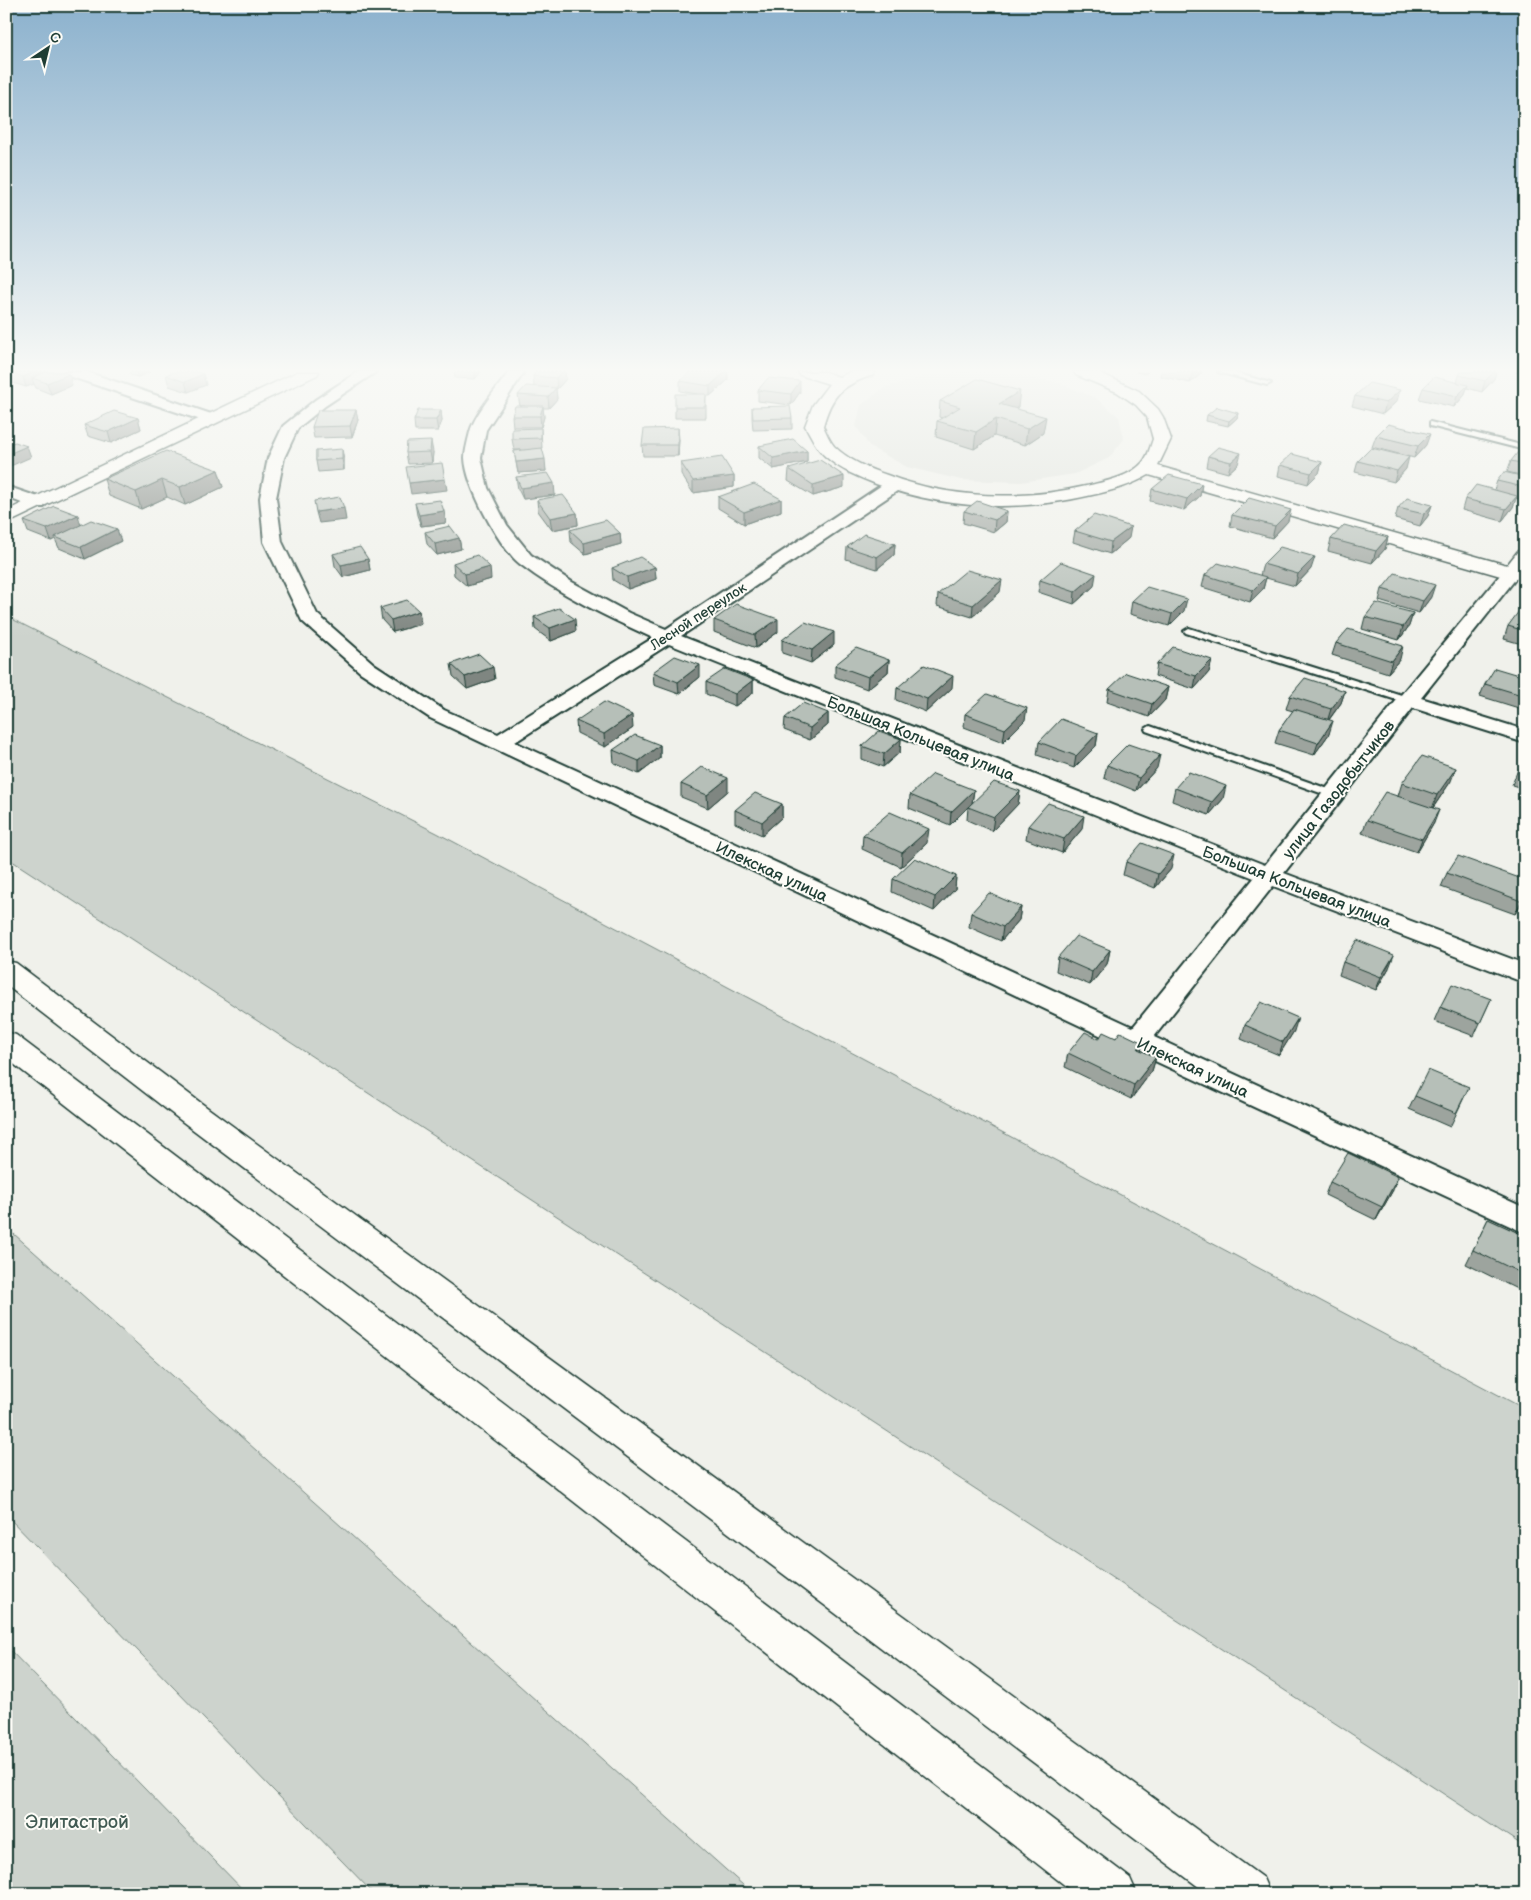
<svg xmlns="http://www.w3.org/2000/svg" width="1531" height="1900" viewBox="0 0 1531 1900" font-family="'Balsamiq Sans',sans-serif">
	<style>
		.built { fill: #dfe2dc }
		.green { fill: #cdd3cd; stroke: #768880 }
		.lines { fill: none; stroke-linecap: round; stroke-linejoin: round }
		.lane-casing { stroke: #1f3d34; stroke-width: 4 }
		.street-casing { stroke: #1f3d34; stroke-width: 4 }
		.secondary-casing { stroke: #1f3d34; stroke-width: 3 }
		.highway-casing { stroke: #1f3d34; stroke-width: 3 }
		.lane { fill: #fdfcf7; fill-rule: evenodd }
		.street { fill: #fdfcf7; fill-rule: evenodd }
		.secondary { fill: #fdfcf7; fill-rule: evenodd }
		.highway { fill: #fdfcf7; fill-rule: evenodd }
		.wall { fill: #9da49e; stroke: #1f3d34 }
		.shaded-wall { fill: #7f8681; stroke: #1f3d34 }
		.building { fill: #b6bfb8; stroke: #1f3d34 }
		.labels { text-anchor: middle; stroke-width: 4; stroke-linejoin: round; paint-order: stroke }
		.far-street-label { font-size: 14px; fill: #1f3d34; stroke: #fdfcf7 }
		.street-label { font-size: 16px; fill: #1f3d34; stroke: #fdfcf7 }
		.near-park-label { font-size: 19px; fill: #425b53; stroke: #fdfcf7 }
	</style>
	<rect width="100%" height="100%" fill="#f0f1eb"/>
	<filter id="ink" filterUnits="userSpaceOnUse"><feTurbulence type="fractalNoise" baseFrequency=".02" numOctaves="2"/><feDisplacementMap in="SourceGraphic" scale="10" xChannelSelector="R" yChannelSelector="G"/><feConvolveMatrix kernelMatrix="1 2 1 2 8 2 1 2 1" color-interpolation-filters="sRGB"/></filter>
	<g filter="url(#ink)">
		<path class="built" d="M963,372L1014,374L1059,383L1096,398L1119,417L1124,439L1109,458L1075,474L1021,482L961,480L907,467L870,447L856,426L861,405L884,388L921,377Z"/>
		<path class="green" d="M6,616L437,833L1525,1409V1847L6,857Z
			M14,1234L753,1894H374L6,1515V1239Z
			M6,1646L247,1894H6Z"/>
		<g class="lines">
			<g class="lane-casing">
				<path id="lane" d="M1218,372H1232L1271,383L1267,385Z
					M1430,422L1525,446V450L1430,426Z
					M1189,628L1411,698L1412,700L1411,702H1403L1186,633L1184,631Z
					M1150,726L1337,792L1339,794L1333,797L1329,796L1146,731L1145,729Z"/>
			</g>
			<g class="street-casing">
				<path id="street" d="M64,372H87L217,416L220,419L217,422H207L66,375Z
					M358,372H376L325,406L298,428L284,458L276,498L282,542L317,614L374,664L444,710L498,734L653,638C607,617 560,595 520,564C499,547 466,486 465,458C465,451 468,440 470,432C474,415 498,387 509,372H524L486,430L481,458L488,488L507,525L531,555L572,582L629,613L666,629L888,481H900L902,485L900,489L681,636L1265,865L1400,696L1505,569L1511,568L1517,569L1520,573L1517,577L1421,698L1525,730V743L1413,708L1284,873L1525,964V983L1273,886L1154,1037L1525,1208V1233L1127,1048L430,718L360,672L302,621L264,542L260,498L268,458L283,426L315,400ZM669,644L1254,878L1133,1027L515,742Z
					M6,486L44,499L46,503L44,507H32L6,497Z"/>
			</g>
			<g class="secondary-casing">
				<path id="secondary" d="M297,372H319L317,375L6,524V511Z
					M798,372H825L839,377L850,372H875L873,375C841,386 832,394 823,426C826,432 829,440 834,446C848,460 869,469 887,475C950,499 1020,501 1086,486C1103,482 1130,477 1142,463C1148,457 1150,447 1153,439L1147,417L1136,405L1117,392L1076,375L1074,372H1098L1139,391L1158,409L1163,417L1171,439L1158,466L1507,565L1518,551L1525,549C1525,565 1526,583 1504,577L1149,475C1132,485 1112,491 1092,495C1020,512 946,510 876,484C859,477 840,470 826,457C816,449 812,437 805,426L813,405L829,384L800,375Z"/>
			</g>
			<g class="highway-casing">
				<path id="highway" d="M6,961L16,963L201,1103L1263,1878L1270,1894H1208L179,1119L6,985Z
					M6,1032L16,1035L1130,1878L1137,1894H1076L6,1058Z"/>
			</g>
			<use href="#lane" class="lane"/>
			<use href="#street" class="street"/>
			<use href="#secondary" class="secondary"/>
			<use href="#highway" class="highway"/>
		</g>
		<path class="wall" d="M6,372H63L72,385L51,394L36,388L34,384L26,387L13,383L6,386Z
			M129,372H150L138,377L130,375Z
			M454,372H481L475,379L455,378Z
			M536,372H565L566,379L557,389L556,388L557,399L549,408H543L544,417L541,427H513L512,416L525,406H520L518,395L534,386L533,376Z
			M1136,372H1148L1145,374Z
			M1161,372H1202L1201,374L1190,383L1160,376Z
			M1461,372H1496L1494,379L1482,392L1467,388L1464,396L1454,407L1419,399L1423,388L1457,383L1459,375Z
			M1515,372H1525V374Z
			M203,374L206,385L188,392L169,386L166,375Z
			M728,380L710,396H706V418H675V407L697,394L680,391V381Z
			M758,390L800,392L791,405L758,401Z
			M1355,396L1397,401L1383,414L1352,406Z
			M940,401L1018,407L1015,408L1043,433L1025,445L994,436L974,449L936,437L937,421L942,418L939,417Z
			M752,407L792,418V429L753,430L752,418Z
			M356,410L358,420L352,437L314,438L312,427Z
			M441,410L442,421L438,431H415L414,420Z
			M1238,413L1237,418L1228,426L1206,421L1207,415Z
			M138,418L141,429L111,443L88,436L84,425Z
			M541,428L542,449L546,471L518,473L514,451L522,450H514L512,439Z
			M1376,436L1426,445L1414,458L1372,447Z
			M679,439L678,456H643L642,445Z
			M407,442L433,452L432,463L408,464L406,453Z
			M759,446L807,451V462L773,469L759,458Z
			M316,451L344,460V470L318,472L316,461Z
			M1525,453V476L1507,472L1511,461Z
			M1208,456L1238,464L1228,473L1206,467Z
			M1358,461L1406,469L1394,482L1355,472Z
			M1322,462L1319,473L1308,484L1278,476L1280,465Z
			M681,463L734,476V487L693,493L681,474Z
			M789,469L844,487L813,496L788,481Z
			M218,470L223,487L185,505L167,497L141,509L109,496L104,479Z
			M516,477L555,495L523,499L518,489Z
			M1525,477V490L1519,499L1516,498L1513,507L1502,521L1462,510L1465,499L1494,490L1497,481Z
			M1202,484L1200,496L1184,510L1150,501L1152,489Z
			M718,497L781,499V511L744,524L718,508Z
			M537,500L577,513L578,525L552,530L538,511Z
			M415,503L446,523L421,526L417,515Z
			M1432,505L1428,516L1420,526L1395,519L1398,508Z
			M964,511H1007L1006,522L994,532L963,523Z
			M1232,515L1288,521L1272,538L1230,526Z
			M24,521L81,524L121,541L85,559L59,548L55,539L51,541L28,532Z
			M570,530L620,533L621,544L585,554L571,542Z
			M1075,531L1129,538L1110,554L1073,542Z
			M425,532L459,538L461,549L437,555L427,544Z
			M1388,537L1385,549L1372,563L1328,551L1331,539Z
			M895,544L894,555L877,569L846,559L847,547Z
			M333,554L368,559L370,570L343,577L335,566Z
			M453,563L491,579L467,586L454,575Z
			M1263,564L1311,569L1295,586L1266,578L1263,589L1250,602L1202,587L1205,575L1260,576Z
			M655,567L656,579L628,589L613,580L612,568Z
			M1040,580L1094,586L1074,604L1038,592Z
			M1382,589L1431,597L1419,613L1379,601Z
			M1000,592L972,617L937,606L938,594Z
			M1132,601L1184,611L1169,626L1130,614Z
			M380,608L419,611L421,624L393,632L382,620Z
			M1413,613L1409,626L1399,640L1362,629L1365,617Z
			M1525,613V645L1504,639L1508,626Z
			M534,617L576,631L551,641L535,629Z
			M714,620L778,632L756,648L714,632Z
			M782,640L834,645L811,663L782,653Z
			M1336,643L1400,659L1388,673L1332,655Z
			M889,660L888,672L867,689L835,677V665Z
			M1212,660L1209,672L1194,689L1155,676L1157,664Z
			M451,664L495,679L467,689L453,676Z
			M653,672L700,677L679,694L654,685Z
			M1525,677V710L1480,696L1485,684Z
			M753,680V693L735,706L706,694V682Z
			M1168,687L1165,700L1149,717L1107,702L1109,689Z
			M897,688H952L926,712L896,700Z
			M1345,691L1341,703L1329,720V734L1314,755L1275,743L1279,730L1293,711L1286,709L1290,696Z
			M828,713V725L810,740L784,730L785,718Z
			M965,714L1025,720L1003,742L964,727Z
			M576,721L633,728L605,747L577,733Z
			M1098,733L1096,746L1074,768L1037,755L1039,742Z
			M901,739L900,752L883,767L862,759V746Z
			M660,745V758L639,774L614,763L613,750Z
			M1525,759V789L1512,785L1517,772Z
			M1107,765L1157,768L1136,791L1104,778Z
			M1451,781L1433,808L1434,823L1417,852L1362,833L1367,820L1398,796L1402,783Z
			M681,784L728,791L708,808L681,797Z
			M1175,788L1223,799L1209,815L1172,801Z
			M974,790L972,803L1020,791L1018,804L992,831L967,820L968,807L950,825L909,808L910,795Z
			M782,804V817L762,835L735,823V810Z
			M1028,826L1082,829L1062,853L1026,839Z
			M863,835L927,843L901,867L862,849Z
			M1126,862L1171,869L1155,888L1123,875Z
			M1447,873L1525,880V897L1515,914L1441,887Z
			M956,876L955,889L934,911L892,892L893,879Z
			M1021,907L1019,920L1001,941L969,927L971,913Z
			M1110,950L1107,964L1090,985L1056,971L1058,957Z
			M1343,962L1389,968L1376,990L1339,975Z
			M1491,999L1474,1036L1434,1021L1440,1007Z
			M1245,1025L1294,1031L1279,1055L1241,1039Z
			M1116,1038L1143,1043L1141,1050L1156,1057L1152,1071L1131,1099L1065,1067L1068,1053L1099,1039Z
			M1469,1087L1450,1127L1409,1109L1415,1096Z
			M1330,1182L1393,1190L1376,1220L1325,1195Z
			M1488,1219L1525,1236V1285L1521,1291L1466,1264Z"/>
		<path class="shaded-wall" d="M10,372L13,383L7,386L6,374Z
			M34,372H47L32,378L34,384L26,387L23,377Z
			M136,372H150L138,377Z
			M475,372H481L475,379Z
			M561,372H565L566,379L557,389L556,378Z
			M725,372H728V380L710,396V386Z
			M1202,372L1201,374L1190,383L1192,373Z
			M1494,372H1496L1494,379L1482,392L1485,381Z
			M69,374L72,385L51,394L47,383Z
			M203,374L206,385L188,392L185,382Z
			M800,381V392L791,405V394Z
			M1468,385L1464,396L1454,407L1457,396Z
			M556,388L557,399L549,408L548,397Z
			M1400,390L1397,401L1383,414L1386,403Z
			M1020,391L1018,407L997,420L999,404Z
			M543,406L544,417L541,427L540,416Z
			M356,410L358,420L352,437L350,426Z
			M441,410L442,421L438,431L436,420Z
			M1238,413L1237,418L1228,426L1229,421Z
			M1046,417L1043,433L1025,445L1027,429Z
			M138,418L141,429L111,443L108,432Z
			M996,419L994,436L974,449L976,432Z
			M678,428L679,439L678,456Z
			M1430,434L1426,445L1414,458L1418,446Z
			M431,441L433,452L432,463L430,452Z
			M27,446L31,457L6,468V455Z
			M342,449L344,460V470L342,459Z
			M807,451V462L773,469V458Z
			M1241,453L1238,464L1228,473L1231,462Z
			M1409,457L1406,469L1394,482L1397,471Z
			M545,459L546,471L518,473L516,462Z
			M1322,462L1319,473L1308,484L1311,473Z
			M218,470L223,487L185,505L180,487Z
			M734,476V487L693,493V481Z
			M844,476V487L813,496V485Z
			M445,479L447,490L411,494L409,483Z
			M162,480L167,497L141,509L136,492Z
			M554,483L555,495L523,499L521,488Z
			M1202,484L1200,496L1184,510L1187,499Z
			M1525,484V490L1519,499L1523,487Z
			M1517,496L1513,507L1502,521L1506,509Z
			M781,499V511L744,524V512Z
			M1432,505L1428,516L1420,526L1424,514Z
			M344,508L346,520L319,523L316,512Z
			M1291,510L1288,521L1272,538L1275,526Z
			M444,511L446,523L421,526L419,515Z
			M1007,511L1006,522L994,532L995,520Z
			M577,513L578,525L552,530L550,518Z
			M78,515L81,526L55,537V539L51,541L47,529Z
			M1131,527L1129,538L1110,554L1111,542Z
			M117,529L121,541L85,559L81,547Z
			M620,533L621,544L585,554L584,543Z
			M1388,537L1385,549L1372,563L1376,551Z
			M459,538L461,549L437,555L435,544Z
			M895,544L894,555L877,569V557Z
			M1315,557L1311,569L1295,586L1298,574Z
			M368,559L370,570L343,577L341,565Z
			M490,567L491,579L467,586L465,574Z
			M655,567L656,579L628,589L627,577Z
			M1096,574L1094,586L1074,604L1075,592Z
			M1266,577L1263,589L1250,602L1253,590Z
			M1002,580L1000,592L972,617L973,605Z
			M1435,585L1431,597L1419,613L1423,601Z
			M1187,599L1184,611L1169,626L1172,614Z
			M419,611L421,624L393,632L391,620Z
			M1413,613L1409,626L1399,640L1403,627Z
			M575,619L576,631L551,641L550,628Z
			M778,619V632L756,648L755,635Z
			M834,632V645L811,663L812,650Z
			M1403,646L1400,659L1388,673L1392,661Z
			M889,660L888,672L867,689L868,677Z
			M1212,660L1209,672L1194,689L1196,676Z
			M700,665V677L679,694L678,682Z
			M493,667L495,679L467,689L465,677Z
			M953,676L952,688L926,712L927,699Z
			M753,680V693L735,706V694Z
			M1168,687L1165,700L1149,717L1152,704Z
			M1345,691L1341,703L1327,722L1331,709Z
			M1027,708L1025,720L1003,742L1005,729Z
			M828,713V725L810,740V728Z
			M632,715L633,728L605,747L604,734Z
			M1333,721L1329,734L1314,755L1318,743Z
			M1098,733L1096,746L1074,768L1076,756Z
			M901,739L900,752L883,767L884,754Z
			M660,745V758L639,774V761Z
			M1160,755L1157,768L1136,791L1139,778Z
			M1456,768L1451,781L1432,809L1437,795Z
			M728,778V791L708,808L707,795Z
			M1226,786L1223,799L1209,815L1212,802Z
			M974,790L972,803L950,825L951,812Z
			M1020,791L1018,804L992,831L994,817Z
			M782,804V817L762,835V822Z
			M1439,810L1434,823L1417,852L1422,839Z
			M1084,816L1082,829L1062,853L1064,839Z
			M929,829L927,843L901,867L902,853Z
			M1174,855L1171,869L1155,888L1158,874Z
			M956,876L955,889L934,911L935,897Z
			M1525,894V897L1515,914L1521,901Z
			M1021,907L1019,920L1001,941L1003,927Z
			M1110,950L1107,964L1090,985L1092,972Z
			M1394,955L1389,968L1376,990L1381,977Z
			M1298,1018L1294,1031L1279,1055L1283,1042Z
			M1143,1043L1140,1056L1138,1049Z
			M1156,1057L1152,1071L1131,1099L1134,1085Z
			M1398,1177L1393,1190L1376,1220L1382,1207Z"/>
		<path class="building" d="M6,372H34L23,377L10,372L6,374Z
			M46,372H63L69,374L47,383L32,378Z
			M174,372H198L203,374L185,382L166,375Z
			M536,372H561L556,378L533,376Z
			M690,372H725L710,386L680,381Z
			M1461,372H1494L1485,381L1459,375Z
			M1434,377L1468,385L1457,396L1423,388Z
			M768,378L800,381L791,394L758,390Z
			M977,379L1020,391L999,404L1046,417L1027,429L996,419L976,432L937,421L960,407L940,401Z
			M1369,383L1400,390L1386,403L1355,396Z
			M526,386L556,388L548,397L518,395Z
			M675,394H706L705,407H675Z
			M515,406H543L540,416H512Z
			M790,406L792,418L753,419L752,407Z
			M1217,407L1238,413L1229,421L1207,415Z
			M318,410H356L350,426L312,427Z
			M418,410H441L436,420H414Z
			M114,411L138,418L108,432L84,425Z
			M1388,424L1430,434L1418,446L1376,436Z
			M541,428V438L512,439V429Z
			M678,428V445H642L644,429Z
			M793,439L807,451L773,458L759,446Z
			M431,441L430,452L406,453L407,442Z
			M15,442L27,446L6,455V445Z
			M1218,447L1241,453L1231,462L1208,456Z
			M542,448L545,459L516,462L514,451Z
			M1371,448L1409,457L1397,471L1358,461Z
			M342,449V459L316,461V451Z
			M166,451L218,470L180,487L162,480L136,492L104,479Z
			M1518,452L1525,453V464L1511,461Z
			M1292,454L1322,462L1311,473L1280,465Z
			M722,457L734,476L693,481L681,463Z
			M820,460L844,476L813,485L789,469Z
			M442,463L445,479L409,483L406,467Z
			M1504,472L1525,477V484L1523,487L1497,481Z
			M548,473L554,483L521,488L516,477Z
			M1169,475L1202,484L1187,499L1152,489Z
			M754,484L781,499L744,512L718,497Z
			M1476,485L1517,496L1506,509L1465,499Z
			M563,495L577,513L550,518L537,500Z
			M340,497L344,508L316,512L314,501Z
			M1249,498L1291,510L1275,526L1232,515Z
			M1407,498L1432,505L1424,514L1398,508Z
			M440,500L444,511L419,515L415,503Z
			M977,501L1007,511L995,520L964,511Z
			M54,506L78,515L47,529L24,521Z
			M1094,515L1131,527L1111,542L1075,531Z
			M91,520L117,529L81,547L55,537Z
			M606,520L620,533L584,543L570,530Z
			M1344,525L1388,537L1376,551L1331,539Z
			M450,526L459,538L435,544L425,532Z
			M864,534L895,544L877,557L847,547Z
			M360,547L368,559L341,565L333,554Z
			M1280,547L1315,557L1298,574L1263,564Z
			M477,555L490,567L465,574L453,563Z
			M640,557L655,567L627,577L612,568Z
			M1061,562L1096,574L1075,592L1040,580Z
			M1218,563L1266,577L1253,590L1205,575Z
			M967,570L1002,580L973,605L938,594Z
			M1395,573L1435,585L1423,601L1382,589Z
			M1147,587L1187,599L1172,614L1132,601Z
			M407,600L419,611L391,620L380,608Z
			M1376,603L1413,613L1403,627L1365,617Z
			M736,604L778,619L755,635L714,620Z
			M559,608L575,619L550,628L534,617Z
			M1519,611L1525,613V631L1508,626Z
			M805,622L834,632L812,650L782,640Z
			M1348,629L1403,646L1392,661L1336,643Z
			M1173,647L1212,660L1196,676L1157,664Z
			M856,648L889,660L868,677L835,665Z
			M479,654L493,667L465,677L451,664Z
			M675,656L700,665L678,682L653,672Z
			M924,665L953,676L927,699L897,688Z
			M1495,668L1525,677V696L1485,684Z
			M725,669L753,680L735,694L706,682Z
			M1126,673L1168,687L1152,704L1109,689Z
			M1305,678L1345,691L1331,709L1290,696Z
			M987,694L1027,708L1005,729L965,714Z
			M604,702L632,715L604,734L576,721Z
			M803,703L828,713L810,728L785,718Z
			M1294,709L1333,721L1318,743L1279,730Z
			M1061,719L1098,733L1076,756L1039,742Z
			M879,731L901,739L884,754L862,746Z
			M635,735L660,745L639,761L613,750Z
			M1128,744L1160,755L1139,778L1107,765Z
			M1422,756L1456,768L1437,795L1402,783Z
			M1525,759V774L1517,772Z
			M702,767L728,778L707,795L681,784Z
			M1189,772L1226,786L1212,802L1175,788Z
			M933,774L974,790L951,812L910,795Z
			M994,782L1020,791L994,817L968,807Z
			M1385,792L1439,810L1422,839L1367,820Z
			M755,793L782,804L762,822L735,810Z
			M1048,803L1084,816L1064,839L1028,826Z
			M890,812L929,829L902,853L863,835Z
			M1142,843L1174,855L1158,874L1126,862Z
			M1458,856L1525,880V894L1521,901L1447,873Z
			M915,858L956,876L935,897L893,879Z
			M989,893L1021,907L1003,927L971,913Z
			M1076,936L1110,950L1092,972L1058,957Z
			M1357,940L1394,955L1381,977L1343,962Z
			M1452,984L1491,999L1480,1023L1440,1007Z
			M1261,1002L1298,1018L1283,1042L1245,1025Z
			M1085,1032L1099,1039L1103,1032L1116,1038L1120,1032L1143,1043L1138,1049L1156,1057L1134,1085L1068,1053Z
			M1428,1070L1469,1087L1456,1113L1415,1096Z
			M1348,1153L1398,1177L1382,1207L1330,1182Z
			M1488,1219L1525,1236V1275L1473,1250Z"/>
	</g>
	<linearGradient id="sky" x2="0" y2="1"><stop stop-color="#8bb1cd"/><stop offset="0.58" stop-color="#f8f9f6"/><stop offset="1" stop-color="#f8f9f6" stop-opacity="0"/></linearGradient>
	<rect width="1531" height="638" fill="url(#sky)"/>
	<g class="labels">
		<g class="far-street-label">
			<text transform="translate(698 616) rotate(-33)" y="5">Лесной переулок</text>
		</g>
		<g class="street-label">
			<text transform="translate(921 738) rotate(22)" y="6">Большая Кольцевая улица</text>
			<text transform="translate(1338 789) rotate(-52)" y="6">улица Газодобытчиков</text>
			<text transform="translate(772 871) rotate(25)" y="6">Илекская улица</text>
			<text transform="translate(1297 886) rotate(21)" y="6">Большая Кольцевая улица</text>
			<text transform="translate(1193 1067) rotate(25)" y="6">Илекская улица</text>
		</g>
		<g class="near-park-label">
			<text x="77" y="1828">Элитастрой</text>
		</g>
	</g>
	<rect width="1531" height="1900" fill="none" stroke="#fdfcf7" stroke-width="25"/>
	<rect x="12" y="12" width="1506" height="1875" fill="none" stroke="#1f3d34" stroke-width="2" filter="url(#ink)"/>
	<g transform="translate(48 48) rotate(35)" stroke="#fdfcf7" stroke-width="4" paint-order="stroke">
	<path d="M0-4L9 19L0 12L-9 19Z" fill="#1f3d34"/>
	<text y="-8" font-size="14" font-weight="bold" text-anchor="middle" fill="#1f3d34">С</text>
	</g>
</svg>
